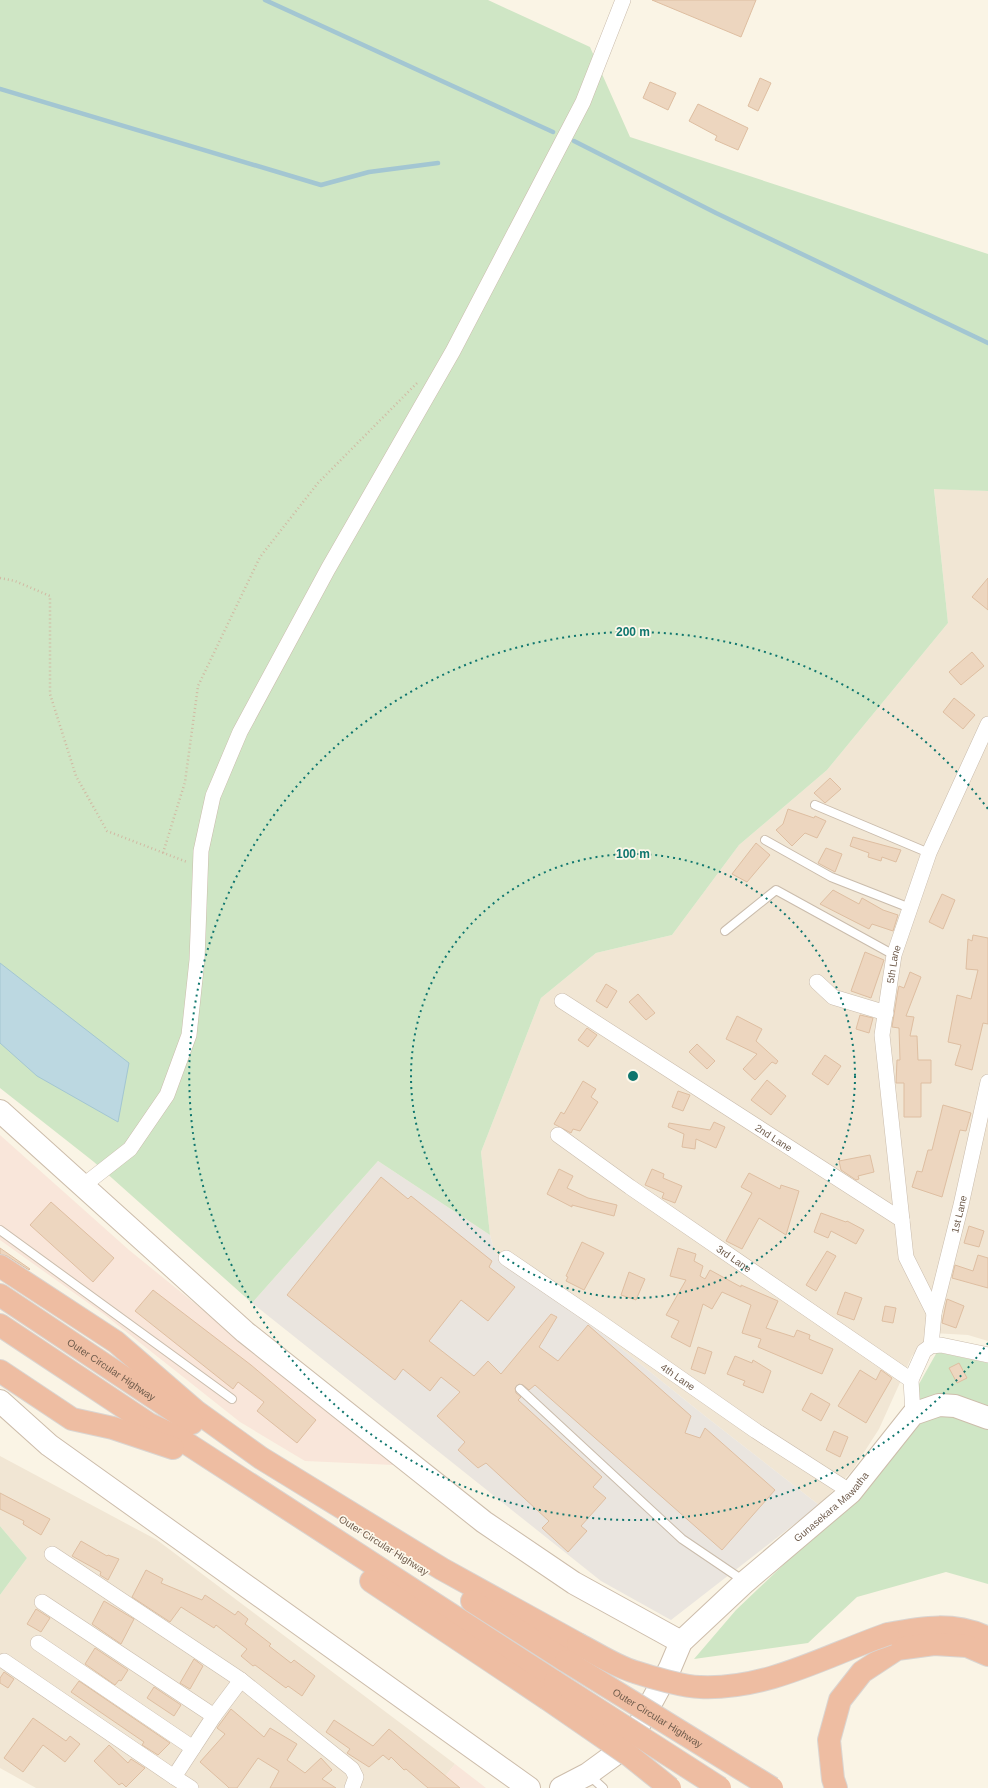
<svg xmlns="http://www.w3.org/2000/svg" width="988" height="1788" viewBox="0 0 988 1788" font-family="Arial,sans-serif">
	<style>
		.residential { fill: #f1e6d4 }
		.commercial { fill: #f9e6da }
		.industrial { fill: #eae5df }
		.green { fill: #cfe6c5 }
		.water { fill: #bcd8e1; stroke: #a3c6d2 }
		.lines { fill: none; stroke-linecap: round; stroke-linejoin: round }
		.stream { stroke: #a3c6d2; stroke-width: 4.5 }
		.building { fill: #edd6bf; stroke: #debea1 }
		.lane-casing { stroke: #cabcac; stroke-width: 10 }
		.street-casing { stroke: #cabcac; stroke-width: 16 }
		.secondary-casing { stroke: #cdbdab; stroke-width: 24 }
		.highway-casing { stroke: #dad5d1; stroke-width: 24 }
		.path { stroke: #d1b9a3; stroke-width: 2.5; stroke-dasharray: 1 3; stroke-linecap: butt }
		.lane { stroke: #fff; stroke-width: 8 }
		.street { stroke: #fff; stroke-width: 15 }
		.secondary { stroke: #fff; stroke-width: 22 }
		.highway { stroke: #eebda2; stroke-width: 22 }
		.highway-bridge-casing { stroke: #dad5d1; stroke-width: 24; stroke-linecap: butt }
		.highway-bridge { stroke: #eebda2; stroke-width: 22 }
		.ring { fill: none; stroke: #0f766e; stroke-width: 2; stroke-dasharray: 2 4 }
		.labels { text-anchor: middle; stroke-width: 3.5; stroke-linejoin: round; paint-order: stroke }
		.street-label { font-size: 10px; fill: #705d4d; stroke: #fdf8eb }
		.centre { fill: #0f766e; stroke: #fdf8eb; stroke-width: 2 }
		.ring-label { font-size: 12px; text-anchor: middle; font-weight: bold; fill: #0f766e; stroke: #fdf8eb; stroke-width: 3.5; stroke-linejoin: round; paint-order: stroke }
	</style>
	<rect width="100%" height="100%" fill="#faf4e5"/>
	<path class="residential" d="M934,488L988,491V1341L968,1335L933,1333L912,1356L879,1429L852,1471L819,1505L705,1416L608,1338L495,1253L490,1235L481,1152L541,998L596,953L672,935L739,845L827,770L948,623Z
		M0,1456L157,1540L455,1764L436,1788H36L0,1768V1595L27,1558L0,1526Z"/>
	<path class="commercial" d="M0,1135L129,1250L394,1465L305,1461L240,1422L105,1315L0,1240Z
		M455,1764L486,1788H436Z"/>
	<path class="industrial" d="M378,1161L490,1235L495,1253L608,1338L705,1416L819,1505L671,1620L601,1581L252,1303Z"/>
	<path class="green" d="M0,0H488L590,47L630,137L988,254V491L934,489L948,623L827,770L739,845L672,935L596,953L541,998L481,1152L490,1235L378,1161L252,1303L94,1162L0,1088Z
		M937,1352L988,1363V1584L946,1572L857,1597L808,1643L694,1659L736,1610L867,1485L916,1422L919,1384Z
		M0,1526L27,1558L0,1595Z"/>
	<path class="water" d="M0,963L129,1063L118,1122L37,1076L0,1043Z"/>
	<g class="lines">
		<path class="stream" d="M265,0L553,132
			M0,89L321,185L369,172L438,163
			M574,141L716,213L988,343"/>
	</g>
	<path class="building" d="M652,0H756L741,37Z
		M760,78L771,83L758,111L748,106Z
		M650,82L676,93L668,110L643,98Z
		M698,104L748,128L738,150L715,140L717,136L689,121Z
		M988,578V610L972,597Z
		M972,652L984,666L961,685L949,672Z
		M954,698L975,715L963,729L943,712Z
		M830,778L841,789L825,803L814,793Z
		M788,809L814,818L815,816L826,821L817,838L805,833L792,846L776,830L783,824Z
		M853,837L901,850L896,862L882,857L881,861L868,857L869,853L850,846Z
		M756,843L770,855L747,882L732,874Z
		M826,848L842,854L835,872L818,863Z
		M833,890L859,904L862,898L883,910L898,915L893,931L872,924L869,929L820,904Z
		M942,894L955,900L943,929L929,922Z
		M973,935L988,938V1024L983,1023L972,1070L955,1065L961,1045L948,1042L957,995L971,999L978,970L966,969L968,939L972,941Z
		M865,952L884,960L871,998L851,991Z
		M910,972L921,977L906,1016L914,1017L910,1036H917L918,1060H931V1083H921V1117H904V1083H896L897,1060H900L899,1028L892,1027L898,990L899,986L904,988Z
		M606,984L617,991L607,1008L596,1001Z
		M638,994L655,1013L646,1020L629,1002Z
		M860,1015L873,1018L869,1033L856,1029Z
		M737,1016L762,1029L756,1041L778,1061L776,1064L772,1062L755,1080L743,1069L757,1054L726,1039Z
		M587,1028L597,1035L588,1047L578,1040Z
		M697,1044L715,1061L707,1069L689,1052Z
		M825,1055L841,1066L828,1085L812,1074Z
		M767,1080L786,1096L771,1115L751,1100Z
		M583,1081L596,1089L591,1097L598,1102L580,1131L573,1129L571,1133L554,1124L561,1112L564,1114Z
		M678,1091L690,1095L683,1111L672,1107Z
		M943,1105L971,1113L966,1131L960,1130L942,1197L912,1187L917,1171L922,1172L928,1150H932Z
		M714,1122L725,1127L716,1148L696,1139L695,1149L682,1147L684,1134L668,1127L669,1123L710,1130Z
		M870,1155L874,1172L858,1176L859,1179L856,1180L841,1170L839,1161Z
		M559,1169L573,1176L567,1188L588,1198L617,1205L614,1216L572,1205V1207L547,1194Z
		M652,1169L664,1174L663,1178L682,1186L675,1203L662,1198L664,1193L645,1185Z
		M749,1173L780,1189L781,1185L799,1191L786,1235L759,1218L742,1249L726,1241L752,1193L741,1187Z
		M381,1177L408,1199L411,1196L492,1261L489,1267L515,1287L488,1321L461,1300L429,1341L474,1376L488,1361L501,1374L551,1314L557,1317L539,1347L558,1361L588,1325L691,1416L685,1433L700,1438L705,1428L775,1490L722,1550L535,1385L529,1390L523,1385L519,1384L515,1388L516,1393L521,1397L518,1400L602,1477L593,1487L606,1498L581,1526L587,1531L568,1552L542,1528L549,1521L486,1463L478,1468L458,1450L465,1442L437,1416L460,1392L441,1377L430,1391L403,1369L395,1380L287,1295Z
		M51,1202L114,1258L93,1282L30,1225Z
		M821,1213L846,1222L847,1221L864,1230L856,1244L831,1231L828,1238L814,1232Z
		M969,1226L984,1231L979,1247L964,1243Z
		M582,1242L604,1253L584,1290L566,1281L568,1277L566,1276Z
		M0,1248L30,1269L29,1270L7,1256L0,1254Z
		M678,1248L696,1254L694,1261L703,1266L700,1276L705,1279L710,1270L741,1287V1285L778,1301L766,1328L794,1337L797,1330L810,1335L809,1339L833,1349L822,1374L758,1347L761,1339L742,1333L751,1305L722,1292L712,1309L703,1304L690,1347L671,1337L679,1321L666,1315L686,1280L670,1276Z
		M827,1251L836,1256L816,1291L806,1285Z
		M978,1255L988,1258V1288L952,1278L955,1265L973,1271Z
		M629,1272L645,1279L636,1300L621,1295Z
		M153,1290L251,1365L316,1420L297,1443L257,1411L264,1402L238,1382L233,1389L135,1311Z
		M845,1292L862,1298L854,1320L837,1314Z
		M947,1299L964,1306L956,1328L942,1323Z
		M885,1306L896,1308L893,1323L882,1321Z
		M698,1347L712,1352L705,1374L691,1369Z
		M735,1356L752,1363L753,1360L771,1371L763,1393L743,1385L745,1381L727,1374Z
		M959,1363L967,1378L957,1383L949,1368Z
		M860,1370L876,1380L881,1370L892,1378L866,1423L838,1406Z
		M811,1393L830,1404L821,1421L802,1410Z
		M834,1431L848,1437L840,1457L826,1450Z
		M0,1493L50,1519L41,1535L23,1524L24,1521L0,1509Z
		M81,1541L107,1556L108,1555L119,1559L108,1580L100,1575L101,1572L72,1556Z
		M146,1570L163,1579L161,1583L202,1600L205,1595L235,1615L238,1611L248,1619L245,1624L271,1644L269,1646L291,1663L294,1660L315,1676L302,1696L288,1686L286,1688L255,1665L253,1666L241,1656L247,1649L216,1625L214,1628L181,1607L170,1622L132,1597Z
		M104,1601L134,1619L121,1644L92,1624Z
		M36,1609L50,1618L41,1632L27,1624Z
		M95,1648L128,1670L121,1681L119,1680L115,1685L85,1664Z
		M194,1659L203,1666L190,1689L180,1683Z
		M4,1672L14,1679L8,1688L0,1683V1678Z
		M79,1681L170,1743L158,1755L142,1745L144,1742L71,1692Z
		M154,1687L181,1705L174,1716L147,1698Z
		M231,1709L264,1737L270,1728L297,1744L287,1760L305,1773L321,1758L332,1770L322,1779L336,1788H270L279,1771L258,1758L237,1788H229L226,1785L200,1762L225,1734L217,1728Z
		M33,1718L66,1741L70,1736L80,1744L65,1762L43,1745L23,1772L4,1758Z
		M334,1720L373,1746L389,1729L460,1788H428L406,1769L404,1770L391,1757L389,1760L383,1755L369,1767L347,1753L350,1749L326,1732Z
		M109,1745L128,1763L131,1759L145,1768L126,1787L122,1783L119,1785L94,1761Z"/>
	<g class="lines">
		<g class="lane-casing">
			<path id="lane" d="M815,805L929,853
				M765,840L831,877L910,908
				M725,931L776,890L894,955
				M0,1230L232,1399
				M520,1389L682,1539L744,1581
				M589,1775L603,1788"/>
		</g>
		<g class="street-casing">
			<g id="street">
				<path d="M817,982L833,997L886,1013"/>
				<path id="s1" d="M562,1001L902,1220L906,1257L934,1313"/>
				<path id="s2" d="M558,1135L630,1187L911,1380"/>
				<path d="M84,1185L130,1149L167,1095L189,1035L197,960L201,851L213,796L240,732L328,569L453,351L583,102L623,0"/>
				<path id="s3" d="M902,1220L882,1035L894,955L929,853L988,724"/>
				<path id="s4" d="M506,1258L597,1320L756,1431L851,1492"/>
				<path id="s5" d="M931,1346L934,1313L961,1205L988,1082"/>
				<path d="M913,1414L911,1380L924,1351L931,1346L941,1345L988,1355"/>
				<path d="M52,1554L241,1680L352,1769L356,1777L352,1788"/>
				<path d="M42,1602L214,1716"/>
				<path d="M38,1643L193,1748"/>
				<path d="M4,1661L174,1777"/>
				<path d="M191,1788L174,1777L214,1716L241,1680"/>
			</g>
		</g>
		<g class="secondary-casing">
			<g id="secondary">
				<path d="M0,1111L245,1332L484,1522L574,1583L681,1642"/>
				<path d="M0,1401L49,1445L529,1788"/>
				<path id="s6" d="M561,1788L588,1774L614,1755L639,1725L670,1668L681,1642L745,1582L851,1492L913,1414L939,1405L955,1406L988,1418"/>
			</g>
		</g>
		<g class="highway-casing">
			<g id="highway">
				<path d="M0,1266L116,1342L197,1412L261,1458L442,1569L578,1644"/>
				<path id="s7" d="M0,1295L192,1423"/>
				<path d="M0,1325L149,1424L177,1437L555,1682"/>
				<path d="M0,1371L72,1419L113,1428L173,1448"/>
				<path d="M371,1581L546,1698"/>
				<path d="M472,1601L566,1661"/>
				<path d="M888,1634C923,1627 955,1622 988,1638"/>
				<path d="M836,1788L833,1779L829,1740L840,1700L862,1672L897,1649L934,1644L967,1646L988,1655"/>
			</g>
		</g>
		<path class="path" d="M0,578L15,581L50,596V694L76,776L107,831L187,862
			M163,853L185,782L198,686L260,557L318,483L417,383"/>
		<use href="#lane" class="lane"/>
		<use href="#street" class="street"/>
		<use href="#secondary" class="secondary"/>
		<use href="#highway" class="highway"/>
		<g class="highway-bridge-casing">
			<g id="highway-bridge">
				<path d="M578,1644C596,1653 615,1666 635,1672C650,1677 685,1687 700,1687C768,1690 827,1655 888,1634"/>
				<path id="s8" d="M566,1661L772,1788"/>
				<path d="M555,1682L720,1788"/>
				<path d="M546,1698L630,1756L670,1788"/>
			</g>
		</g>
		<use href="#highway-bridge" class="highway-bridge"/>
	</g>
	<g class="ring">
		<circle cx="633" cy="1076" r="222"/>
		<path d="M988 1343A444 444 0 1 1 988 809"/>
	</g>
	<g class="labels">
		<g class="street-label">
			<text dy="4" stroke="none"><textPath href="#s3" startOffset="258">5th Lane</textPath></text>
			<text dy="4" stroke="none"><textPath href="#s1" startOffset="252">2nd Lane</textPath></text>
			<text dy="4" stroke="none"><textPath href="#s5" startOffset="135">1st Lane</textPath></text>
			<text dy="4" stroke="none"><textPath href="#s2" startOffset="215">3rd Lane</textPath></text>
			<text dy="4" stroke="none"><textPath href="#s7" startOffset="134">Outer Circular Highway</textPath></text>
			<text dy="4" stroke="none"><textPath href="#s4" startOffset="209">4th Lane</textPath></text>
			<text dy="4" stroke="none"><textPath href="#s6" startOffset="397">Gunasekara Mawatha</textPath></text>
			<text transform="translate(384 1545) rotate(32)" y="4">Outer Circular Highway</text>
			<text dy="4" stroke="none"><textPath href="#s8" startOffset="108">Outer Circular Highway</textPath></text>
		</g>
	</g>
	<circle cx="633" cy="1076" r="6" class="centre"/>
	<g class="ring-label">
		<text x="633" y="636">200 m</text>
		<text x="633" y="858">100 m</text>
	</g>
</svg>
